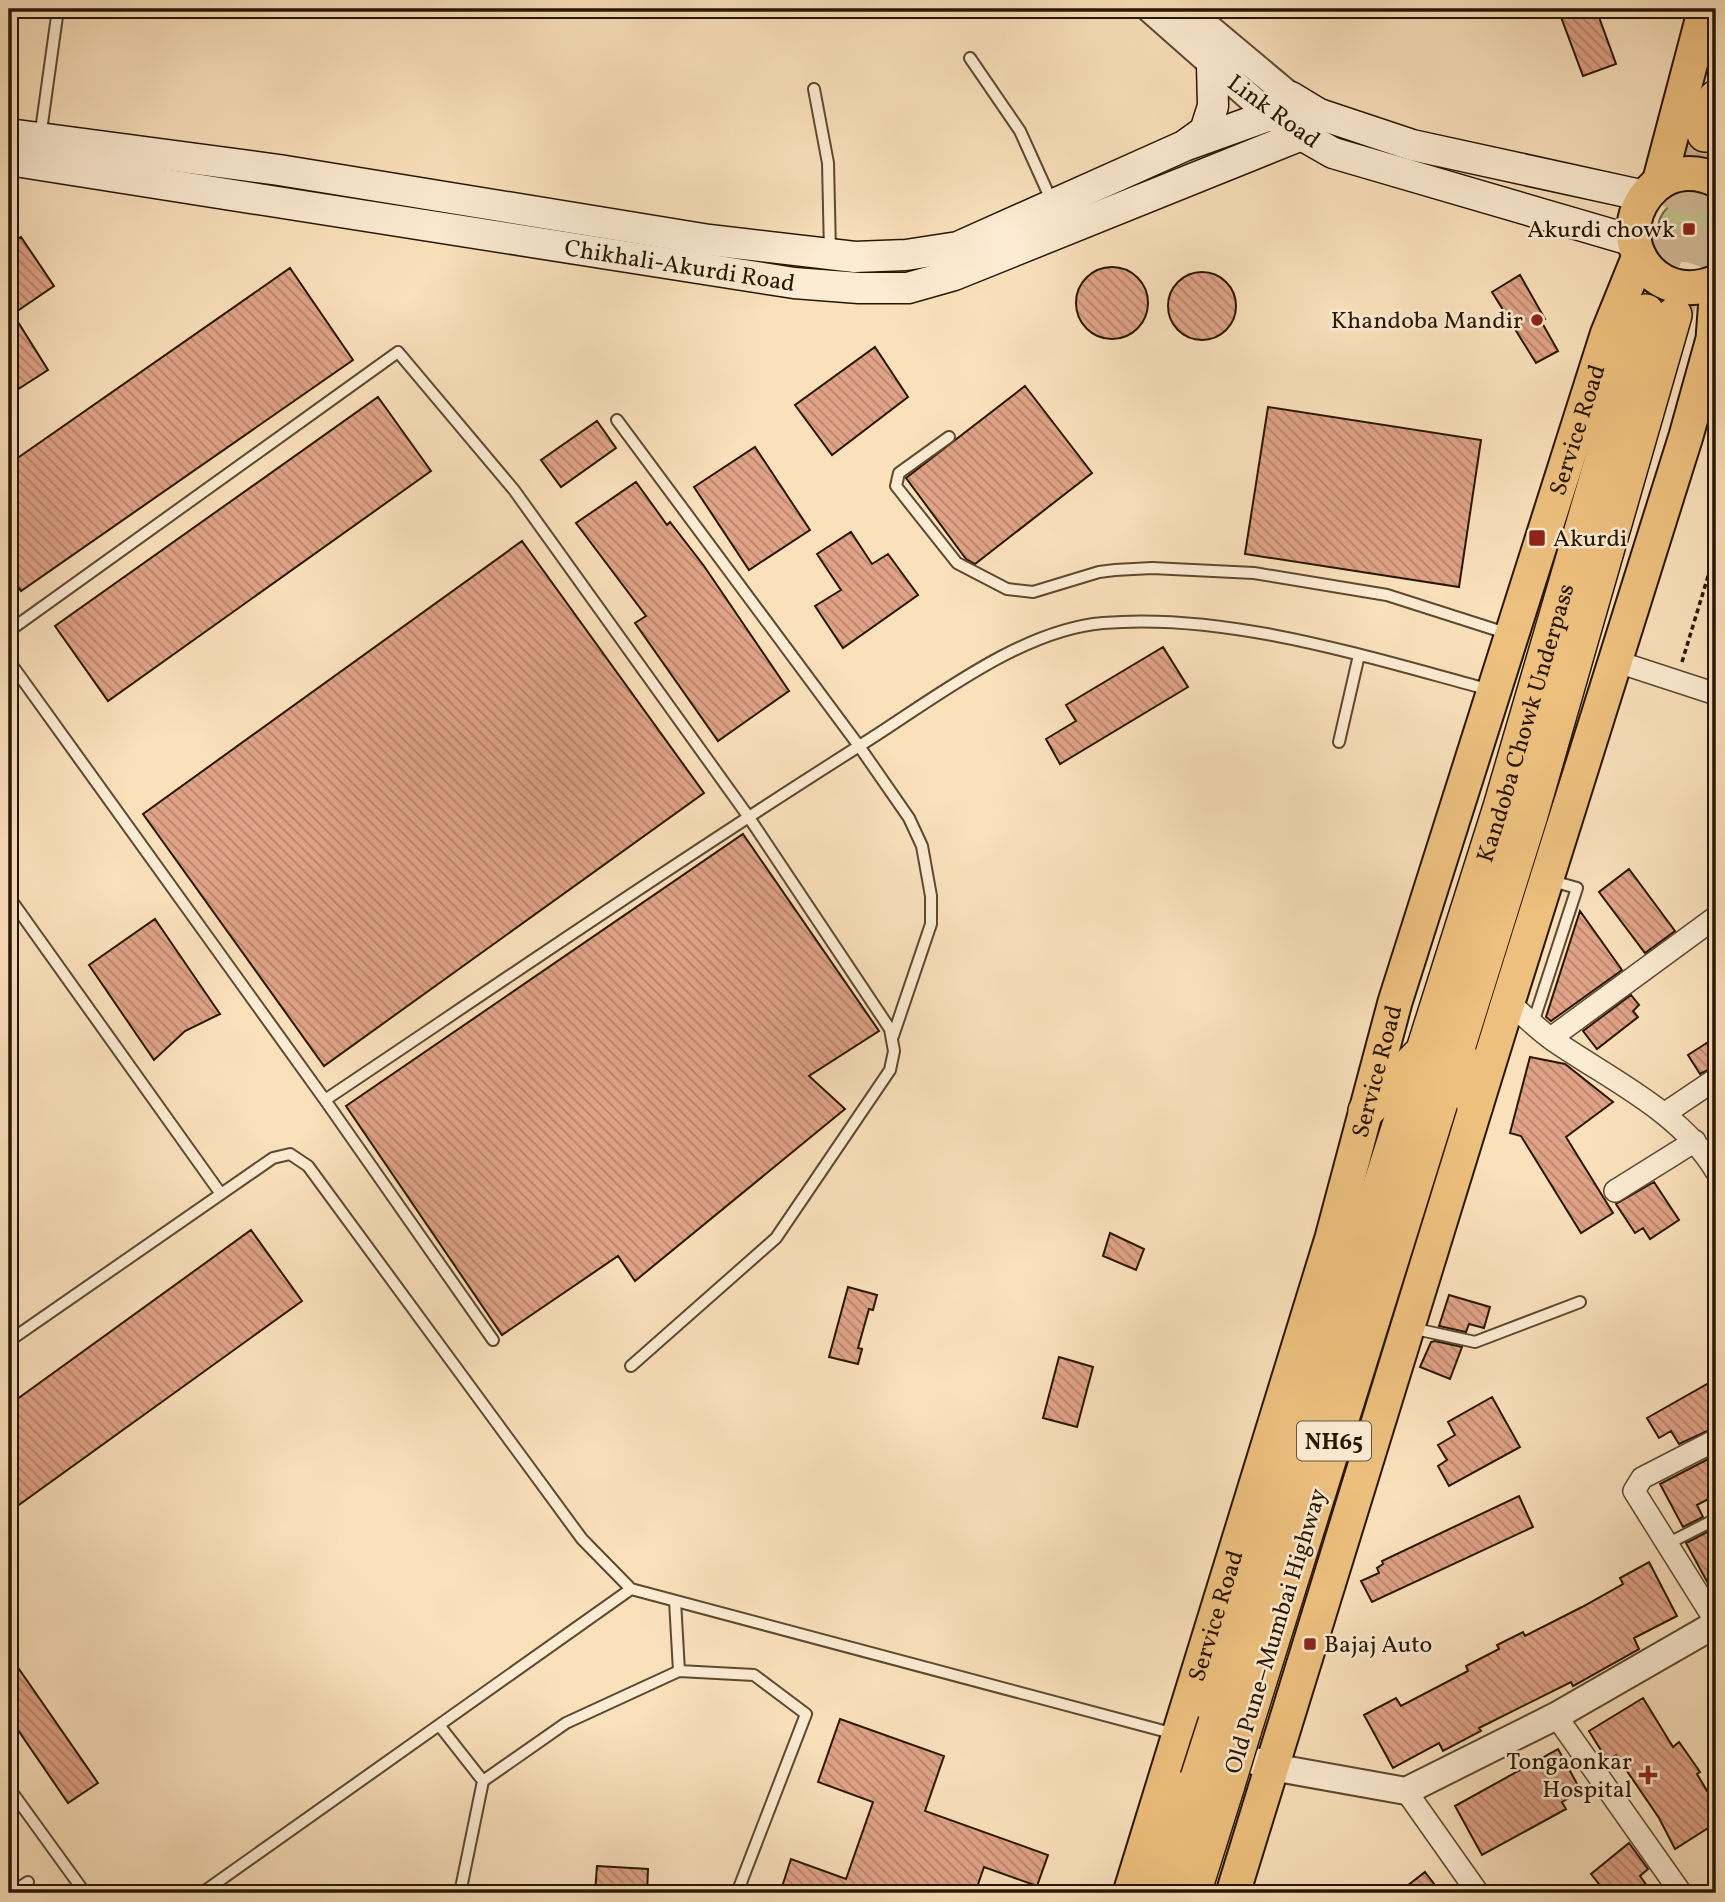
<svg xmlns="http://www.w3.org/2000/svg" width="1725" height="1902" viewBox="0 0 1725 1902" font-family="Vollkorn,serif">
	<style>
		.grass { fill: #c2c28e; stroke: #746c47; stroke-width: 2 }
		.building { fill: url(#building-back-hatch); stroke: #271600; stroke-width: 2 }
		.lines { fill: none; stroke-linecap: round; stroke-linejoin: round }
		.trunk-tunnel { stroke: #d0b896; stroke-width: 35; stroke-dasharray: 35 18; stroke-linecap: butt }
		.service-casing { stroke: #5c492f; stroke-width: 14 }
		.minor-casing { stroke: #5c492f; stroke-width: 24 }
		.tertiary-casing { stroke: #5c492f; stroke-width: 30 }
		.secondary-casing { stroke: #271600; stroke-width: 33 }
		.primary-casing { stroke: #271600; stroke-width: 37 }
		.trunk-casing { stroke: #271600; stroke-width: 38 }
		.path { stroke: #271600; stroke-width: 3.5; stroke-dasharray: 5 3.5; stroke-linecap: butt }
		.service { stroke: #fcecd3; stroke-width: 10 }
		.minor { stroke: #fcecd3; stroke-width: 21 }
		.tertiary { stroke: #fcecd3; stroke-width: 26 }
		.secondary { stroke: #fcecd3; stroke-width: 30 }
		.primary { stroke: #edc07e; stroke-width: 33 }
		.trunk { stroke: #edc07e; stroke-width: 35 }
		.trunk-bridge-casing { stroke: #271600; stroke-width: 38; stroke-linecap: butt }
		.trunk-bridge { stroke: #edc07e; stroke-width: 35 }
		.poi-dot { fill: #8f2418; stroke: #fcecd3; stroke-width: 2.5 }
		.labels { text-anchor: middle; stroke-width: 5; stroke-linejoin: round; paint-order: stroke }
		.shield { fill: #fcecd3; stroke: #67563f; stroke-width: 2 }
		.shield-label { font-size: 23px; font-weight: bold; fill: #271600 }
		.street-label { font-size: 24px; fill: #271600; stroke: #fcecd3 }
		.poi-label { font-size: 24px; fill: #271600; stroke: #fcecd3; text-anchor: end }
	</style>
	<defs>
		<pattern id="building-back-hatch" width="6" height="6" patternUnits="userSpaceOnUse" patternTransform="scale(1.75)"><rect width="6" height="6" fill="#e0a387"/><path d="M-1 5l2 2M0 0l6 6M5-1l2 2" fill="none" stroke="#b6846c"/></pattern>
	</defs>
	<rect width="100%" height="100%" fill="#fae1bc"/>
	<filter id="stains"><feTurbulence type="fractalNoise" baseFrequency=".00286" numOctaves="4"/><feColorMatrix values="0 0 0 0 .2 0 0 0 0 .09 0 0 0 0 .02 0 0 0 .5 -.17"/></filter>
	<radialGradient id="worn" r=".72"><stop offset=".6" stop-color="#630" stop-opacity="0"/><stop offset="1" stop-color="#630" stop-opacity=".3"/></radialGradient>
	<path class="grass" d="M1658 230a31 31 0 1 1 62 0a31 31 0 1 1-62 0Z"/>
	<path class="building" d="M1558,9H1596L1616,64L1583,76Z
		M21,237L54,286L13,314L48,370L9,395V245Z
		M1076 303a36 36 0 1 1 72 0a36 36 0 1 1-72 0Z
		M290,268L353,360L21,591L9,573V464Z
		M1168 306a34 34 0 1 1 68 0a34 34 0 1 1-68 0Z
		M1520,275L1545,319L1541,321L1558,351L1536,363L1492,292Z
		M875,347L908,397L832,455L795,405Z
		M1025,386L1092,473L975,564L966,559L906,478Z
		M378,397L431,471L108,701L55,626Z
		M1268,407L1481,440L1459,587L1245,554Z
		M597,421L616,448L561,487L541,460Z
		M755,447L810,530L749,570L694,487Z
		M636,482L667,525L670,522L704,566L789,691L718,741L635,623L646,616L576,523Z
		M851,532L872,564L888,554L918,595L843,648L815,606L841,590L817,554Z
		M522,541L704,793L324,1066L143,814Z
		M1163,647L1188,687L1060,764L1046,739L1076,721L1066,705Z
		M743,834L879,1031L809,1076L845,1109L635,1281L618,1256L502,1335L346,1106Z
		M1629,869L1675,931L1645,953L1599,892Z
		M1580,911L1622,970L1551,1021L1546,1017Z
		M155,919L220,1014L185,1031L154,1060L89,965Z
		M1631,995L1639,1005L1633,1011L1638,1017L1597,1049L1583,1031Z
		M1716,1037V1066L1700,1074L1688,1055Z
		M1530,1057L1565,1064L1613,1102L1566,1137L1613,1213L1581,1233L1521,1136L1510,1133Z
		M1654,1182L1679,1220L1650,1239L1643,1228L1635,1233L1616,1204Z
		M251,1230L302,1301L9,1512V1405Z
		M1110,1233L1144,1249L1136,1270L1103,1256Z
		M848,1287L877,1295L873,1310L869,1309L858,1348L862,1349L858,1364L829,1357Z
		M1449,1295L1490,1307L1484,1328L1469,1324L1466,1332L1439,1326Z
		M1435,1341L1462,1347L1450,1379L1420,1367L1431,1342Z
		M1059,1357L1093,1367L1077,1427L1043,1418Z
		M1716,1379V1427L1679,1444L1671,1431L1659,1438L1647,1418Z
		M1492,1397L1520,1447L1449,1486L1438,1466L1447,1460L1438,1445L1455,1435L1448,1422Z
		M1716,1455V1495L1697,1505L1703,1517L1683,1527L1660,1484Z
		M1519,1496L1533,1527L1372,1602L1361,1581L1379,1573L1377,1568L1383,1564L1382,1561Z
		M1711,1530L1716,1541V1598L1686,1543Z
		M1649,1562L1677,1616L1634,1638L1639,1649L1573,1686L1571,1682L1479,1728L1481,1731L1443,1751L1439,1743L1393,1768L1364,1715L1396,1698L1401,1706L1468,1671L1466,1666L1499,1649L1497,1645L1523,1632L1525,1636L1582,1607L1623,1584L1620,1578Z
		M19,1669L98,1783L68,1803L9,1717V1676Z
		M1643,1698L1673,1747L1679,1742L1700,1772L1697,1774L1716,1806V1823L1675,1849L1659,1818L1616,1755L1607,1760L1589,1731Z
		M840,1719L944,1756L925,1811L1048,1855L1037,1886L984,1867L975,1893H780L791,1859L846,1879L873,1802L818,1782Z
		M1558,1749L1581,1791L1562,1802L1566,1809L1482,1855L1455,1806Z
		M1629,1843L1648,1869L1640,1876L1652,1893H1606L1591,1874Z
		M597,1866L648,1869L647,1893H595Z
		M1425,1872L1441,1893H1398Z"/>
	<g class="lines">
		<path class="trunk-tunnel" d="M1646,312L1705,134
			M1675,314L1716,187"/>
		<g class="service-casing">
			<path id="service" d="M970,58L1020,131L1053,204
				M814,89L828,163L830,252
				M40,138L58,9
				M617,420L859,746L909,818L922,846L931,896V924L893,1036
				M949,437L899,473L896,486L957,563L1007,589L1033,592L1099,572L1115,570L1152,568L1254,573L1387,595L1509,634
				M9,631L398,352L514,490L748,816L890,1029L894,1051L890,1070L776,1238L631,1366
				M9,661L325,1100L493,1340
				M1339,742L1359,655
				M9,897L221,1194
				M1533,1023L1577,888L1549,880
				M325,1100C504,980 682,858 864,743C934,699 1020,630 1103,623C1229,612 1370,658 1491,690
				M1411,1328L1475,1342L1580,1302
				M9,1341L273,1158L290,1154L308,1166L582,1539L631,1589L1175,1734
				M1667,1544L1716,1519
				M675,1601L679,1671
				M439,1725L483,1781
				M9,1788L85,1893
				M11,1893L28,1882
				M202,1893L631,1589
				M460,1893L483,1781L566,1723L679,1671L754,1675L806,1714L737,1893"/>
		</g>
		<g class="minor-casing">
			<path id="minor" d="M1615,661L1716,694
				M1508,1002C1523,1014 1537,1029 1553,1040C1609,1079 1680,1111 1716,1171
				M1551,1038L1716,917
				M1664,1114L1716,1079
				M1615,1191L1695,1141
				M1716,1440L1642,1478L1634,1491L1716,1622
				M1556,1716L1681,1893
				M1406,1791L1478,1893"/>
		</g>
		<g class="tertiary-casing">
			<path id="tertiary" d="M1150,9L1270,115
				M1186,9L1291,97
				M1220,1749L1272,1767L1406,1791L1556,1716L1716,1624"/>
		</g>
		<g class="secondary-casing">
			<g id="secondary">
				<path d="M1284,125L1333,153L1634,241"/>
				<path d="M9,134L279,170L709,240L855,257L906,255L958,247L1184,146L1270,115L1291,97L1319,114L1412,145L1645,196"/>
				<path d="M1187,144L1205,131L1213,106L1212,65"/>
				<path id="s1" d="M9,160L794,283L859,288H908L954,275L1299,136L1319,114"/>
			</g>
		</g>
		<g class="primary-casing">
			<g id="primary">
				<path d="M1716,180C1696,170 1673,171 1655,186C1604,233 1652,309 1716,282"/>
				<path d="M1659,183L1705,9"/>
				<path id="s2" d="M1130,1893L1332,1238L1395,1002L1607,335L1639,256"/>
				<path d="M1233,1893L1508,1002L1686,436L1713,339L1716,299"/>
			</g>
		</g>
		<g class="trunk-casing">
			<g id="trunk">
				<path d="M1705,134L1716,98"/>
				<path d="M1457,1049L1475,1106"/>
				<path d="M1366,1111L1419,1056"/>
				<path id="s3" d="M1216,1722L1383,1179L1501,807L1646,312"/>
				<path d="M1243,1732L1530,815L1674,315"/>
				<path d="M1163,1893L1198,1778"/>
				<path d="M1193,1893L1227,1785"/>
			</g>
		</g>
		<path class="path" d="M1682,662L1712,563"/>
		<use href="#service" class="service"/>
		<use href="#minor" class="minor"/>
		<use href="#tertiary" class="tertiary"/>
		<use href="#secondary" class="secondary"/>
		<use href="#primary" class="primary"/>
		<use href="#trunk" class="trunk"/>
		<g class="trunk-bridge-casing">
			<path id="trunk-bridge" d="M1198,1778L1216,1722
				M1227,1785L1243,1732"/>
		</g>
		<use href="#trunk-bridge" class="trunk-bridge"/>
	</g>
	<g class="poi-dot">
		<rect x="1682" y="222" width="14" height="14" rx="3.5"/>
		<circle cx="1537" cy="320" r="7"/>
		<rect x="1528" y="529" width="18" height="18" rx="3.5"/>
		<rect x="1303" y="1637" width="14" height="14" rx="3.5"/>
		<path d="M1644.5 1764.5h7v7h7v7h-7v7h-7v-7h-7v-7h7z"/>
	</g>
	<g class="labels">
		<rect class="shield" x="1297" y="1421.5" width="74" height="39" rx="5"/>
		<g class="shield-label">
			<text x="1334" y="1449">NH65</text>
		</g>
		<g class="street-label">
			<text transform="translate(1274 111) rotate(36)" y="8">Link Road</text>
			<text dy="8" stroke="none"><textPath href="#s1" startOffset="679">Chikhali-Akurdi Road</textPath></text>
			<text dy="8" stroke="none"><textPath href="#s2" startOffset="1530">Service Road</textPath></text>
			<text dy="8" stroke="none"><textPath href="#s3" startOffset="1046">Kandoba Chowk Underpass</textPath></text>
			<text dy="8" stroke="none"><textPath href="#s2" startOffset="858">Service Road</textPath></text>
			<text dy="8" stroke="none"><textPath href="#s2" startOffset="290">Service Road</textPath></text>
			<text transform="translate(1275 1631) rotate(-73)" y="8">Old Pune–Mumbai Highway</text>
		</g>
		<g class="poi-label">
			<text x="1675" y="237">Akurdi chowk</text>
			<text x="1523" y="328">Khandoba Mandir</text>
			<text x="1553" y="546" text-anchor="start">Akurdi</text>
			<text x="1324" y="1652" text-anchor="start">Bajaj Auto</text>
			<text x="1632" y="1769">Tongaonkar<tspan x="1632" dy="28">Hospital</tspan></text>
		</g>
	</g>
	<rect width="1725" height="1902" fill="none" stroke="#fae1bc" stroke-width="35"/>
	<rect x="10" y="10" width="1704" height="1881" fill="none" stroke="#271600" stroke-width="3.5"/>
	<rect x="18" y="18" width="1690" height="1867" fill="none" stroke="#271600" stroke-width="2"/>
	<rect width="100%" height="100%" filter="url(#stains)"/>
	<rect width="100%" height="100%" fill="url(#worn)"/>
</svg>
